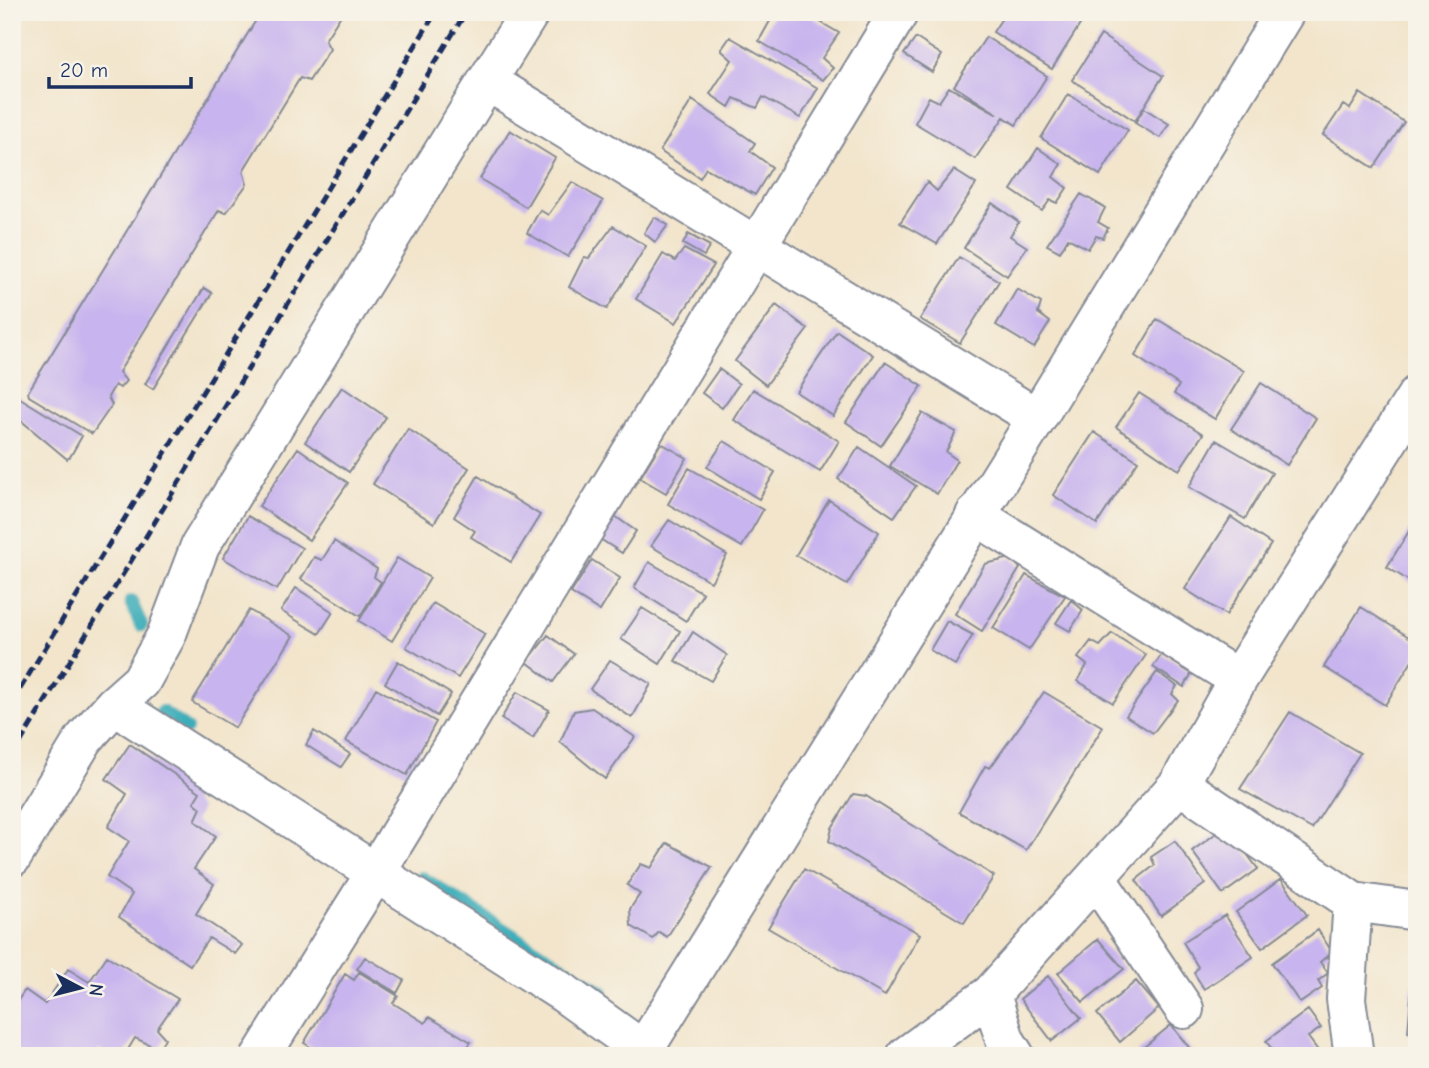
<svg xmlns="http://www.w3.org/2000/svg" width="1429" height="1068" viewBox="0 0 1429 1068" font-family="'Comic Neue',sans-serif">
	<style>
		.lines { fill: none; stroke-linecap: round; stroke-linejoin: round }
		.stream { stroke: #3dadb9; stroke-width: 14 }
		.building { fill: #c8b4ee }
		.minor-casing { stroke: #868a95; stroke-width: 42 }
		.tertiary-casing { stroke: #868a95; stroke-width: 42 }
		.minor { stroke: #fff; stroke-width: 38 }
		.tertiary { stroke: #fff; stroke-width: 38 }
		.rail { stroke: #1b2f5e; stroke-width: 5; stroke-dasharray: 10 5; stroke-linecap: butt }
	</style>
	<rect width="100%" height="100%" fill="#f7f3e8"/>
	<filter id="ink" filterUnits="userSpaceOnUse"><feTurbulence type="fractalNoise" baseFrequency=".0143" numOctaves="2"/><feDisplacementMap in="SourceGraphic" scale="14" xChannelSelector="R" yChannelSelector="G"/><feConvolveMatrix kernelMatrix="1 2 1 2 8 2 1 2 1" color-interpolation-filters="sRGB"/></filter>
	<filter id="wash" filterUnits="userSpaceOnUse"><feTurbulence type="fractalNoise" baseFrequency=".00686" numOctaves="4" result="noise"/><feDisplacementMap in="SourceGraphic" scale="28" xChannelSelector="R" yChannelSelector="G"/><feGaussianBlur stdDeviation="1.57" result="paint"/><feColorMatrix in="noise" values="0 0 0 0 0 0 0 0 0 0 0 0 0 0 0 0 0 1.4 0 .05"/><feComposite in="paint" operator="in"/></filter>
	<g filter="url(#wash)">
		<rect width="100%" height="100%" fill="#f2e5cc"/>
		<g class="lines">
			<path class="stream" d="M131,602L141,625
				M162,712L186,729
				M422,878L602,992"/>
		</g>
		<g id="blocks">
			<path class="building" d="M261,12H343L325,40L330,49L309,81L300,78L243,171L247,184L226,213L219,210L119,372L126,381L120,388L115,385L108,397L112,405L92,434L29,396L28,392Z
				M775,12H803L839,33L822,58L833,68L823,80L759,41Z
				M1006,12H1065L1081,23L1052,69L993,32Z
				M1101,35L1163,76L1135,121L1072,80Z
				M730,37L818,88L800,118L763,97L757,108L734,98L729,107L710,94L732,60L721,50Z
				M986,37L1047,76L1016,125L1004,117L975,159L915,123L929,97L939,102L949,87L998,114L954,86Z
				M916,38L942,55L932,72L904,54Z
				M1360,93L1404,122L1374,168L1323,135L1343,105L1350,109Z
				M1068,94L1128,130L1100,175L1041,138Z
				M692,100L755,143L750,151L772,167L755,195L706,168L700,178L660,151Z
				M1144,108L1169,124L1160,138L1135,123Z
				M510,130L555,158L526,207L480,179Z
				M1038,148L1061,164L1053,177L1067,188L1057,203L1050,200L1042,211L1011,190Z
				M954,170L976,184L937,244L900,223L927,182L937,191Z
				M572,182L603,201L568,257L527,233L540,210L548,215Z
				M1081,194L1105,208L1098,222L1108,228L1103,238L1096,236L1088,249L1068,238L1060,252L1047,245Z
				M992,203L1019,222L1010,236L1027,247L1007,276L964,248Z
				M654,217L668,225L655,242L644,233Z
				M613,226L646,246L607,309L569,287L584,257L589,258Z
				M688,234L710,246L704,256L683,244Z
				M684,249L714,265L676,323L636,299L663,254L675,261Z
				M959,257L999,281L960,343L920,319Z
				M204,288L212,293L153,389L145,384Z
				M1017,289L1041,303L1038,313L1050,322L1034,348L996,325Z
				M776,305L808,329L766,385L735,361Z
				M1157,319L1244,371L1215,419L1174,394L1179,385L1135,356Z
				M837,331L873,355L833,416L796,392Z
				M885,362L922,386L881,446L846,422Z
				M719,369L739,384L722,408L702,393Z
				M1261,383L1316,418L1287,465L1231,429Z
				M342,387L386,417L349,472L305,442Z
				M753,389L839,441L820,472L734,420Z
				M12,393L82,436L70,457L67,459L12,413Z
				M1139,393L1203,434L1179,470L1116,427Z
				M922,413L956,432L946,452L957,460L937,494L890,466Z
				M408,429L469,468L434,523L373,484Z
				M1094,432L1138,461L1097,524L1053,495Z
				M1216,440L1272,473L1245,519L1189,487Z
				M724,441L775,472L759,499L707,467Z
				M661,443L687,458L666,493L640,478Z
				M859,447L916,486L894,517L838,479Z
				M298,448L348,483L309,540L259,506Z
				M689,468L763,510L742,547L668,504Z
				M478,476L540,515L511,562L471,537L475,531L454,517Z
				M829,500L879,532L847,585L796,555Z
				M248,516L302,548L277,590L223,558Z
				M616,517L636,531L622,553L600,539Z
				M1231,517L1271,544L1226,615L1185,589Z
				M1417,518V586L1387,567Z
				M669,520L727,555L711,582L651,546Z
				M334,541L377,569L374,577L381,582L360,616L301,579L314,557L322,560Z
				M397,558L430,578L392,641L359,621Z
				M1011,558L1020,568L982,631L955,614L985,564Z
				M592,560L620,578L600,611L571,593Z
				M649,562L703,593L686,621L634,588Z
				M1026,575L1065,596L1029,650L993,628Z
				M296,588L333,612L319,634L281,611Z
				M1071,600L1083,610L1070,631L1056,623Z
				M433,603L485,634L458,678L406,647Z
				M1361,607L1417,642V653L1385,705L1324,667Z
				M642,608L680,631L660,664L621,639Z
				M249,610L293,636L235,728L192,702Z
				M947,621L973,635L955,665L930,650Z
				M693,632L727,655L711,681L675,661Z
				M1112,633L1146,655L1113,703L1078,681L1087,665L1078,658L1091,641L1100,646Z
				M548,635L574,654L553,682L527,662Z
				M1162,654L1192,673L1184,687L1153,667Z
				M610,660L651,684L632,718L590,689Z
				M398,661L451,694L437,716L385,683Z
				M1157,672L1177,686L1172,694L1178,700L1153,733L1126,716Z
				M376,688L436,722L407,775L346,741Z
				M517,692L549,710L533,738L501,719Z
				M1044,692L1103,727L1026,850L959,812L985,766L990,768Z
				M592,708L635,737L605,779L560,742L574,711Z
				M1290,712L1360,753L1312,829L1240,789Z
				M314,731L350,754L341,767L306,745Z
				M130,744L200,792L194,802L201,808L195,821L216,836L194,869L214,884L196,914L242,945L235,954L209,938L190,965L119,917L132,894L107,877L129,841L108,827L127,794L106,779Z
				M853,794L866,796L994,876L964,923L829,841L832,828Z
				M1218,832L1226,840L1233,835L1258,869L1223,894L1192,851Z
				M1175,841L1205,884L1161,916L1136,880L1155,865L1151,857Z
				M667,843L712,867L667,937L659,932L653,939L631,926L630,909L640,894L627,885L641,864L651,868Z
				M804,869L920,934L885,996L768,928Z
				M1281,879L1307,915L1262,948L1236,912Z
				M1225,915L1253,957L1204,989L1194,973L1198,967L1183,942Z
				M1318,930L1332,952L1320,962L1328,973L1318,981L1322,988L1300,1003L1272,963Z
				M1098,939L1124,969L1083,1002L1058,973Z
				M107,956L178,999L157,1029L165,1038L159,1049L135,1038L124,1056H111L99,1050L96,1056H12V1009L25,990L45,1004L68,969L89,982Z
				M365,957L404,980L397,993L357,969Z
				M359,972L398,996L393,1003L425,1023L429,1017L471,1042L467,1048L481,1056H325L304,1043L345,974L354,980Z
				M1048,976L1081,1018L1052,1041L1020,999Z
				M1136,981L1159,1008L1120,1042L1097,1014Z
				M1417,985V1036L1408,1032L1412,986Z
				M1308,1010L1321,1028L1308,1037L1322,1056H1277L1266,1041Z
				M1171,1025L1196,1056H1141L1138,1052Z"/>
		</g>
	</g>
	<g filter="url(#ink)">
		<use href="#blocks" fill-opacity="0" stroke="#868a95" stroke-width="2"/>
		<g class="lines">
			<g class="minor-casing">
				<path id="minor" d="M530,12L487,81L1037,418
					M975,515L1238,679
					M114,705L565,994L651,1056
					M1179,784L1353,902L1417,911
					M12,857L84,739L114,705L141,681L166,636L200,546L487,81
					M1096,878L1184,1009
					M1353,902L1346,999L1354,1056
					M991,994L1005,1040L1015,1056
					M261,1056L376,872L899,12
					M906,1056L991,994L1179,784L1238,679L1417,395"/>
			</g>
			<g class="tertiary-casing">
				<path id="tertiary" d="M640,1056L1037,418L1285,12"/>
			</g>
			<use href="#minor" class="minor"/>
			<use href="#tertiary" class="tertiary"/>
			<path class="rail" d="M12,702L436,12
				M12,756L466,12"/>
		</g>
	</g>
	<rect width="1429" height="1068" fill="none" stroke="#f7f3e8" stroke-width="42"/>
	<g transform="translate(80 988) rotate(97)" stroke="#f7f3e8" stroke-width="5" paint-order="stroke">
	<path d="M0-5L12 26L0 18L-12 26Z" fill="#1b2f5e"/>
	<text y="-10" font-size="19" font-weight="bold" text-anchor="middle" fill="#1b2f5e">N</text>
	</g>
	<path d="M49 77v10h142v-10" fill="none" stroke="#1b2f5e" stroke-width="3.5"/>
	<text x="60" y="77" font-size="21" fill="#1b2f5e" stroke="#f7f3e8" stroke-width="5" paint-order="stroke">20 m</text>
</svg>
